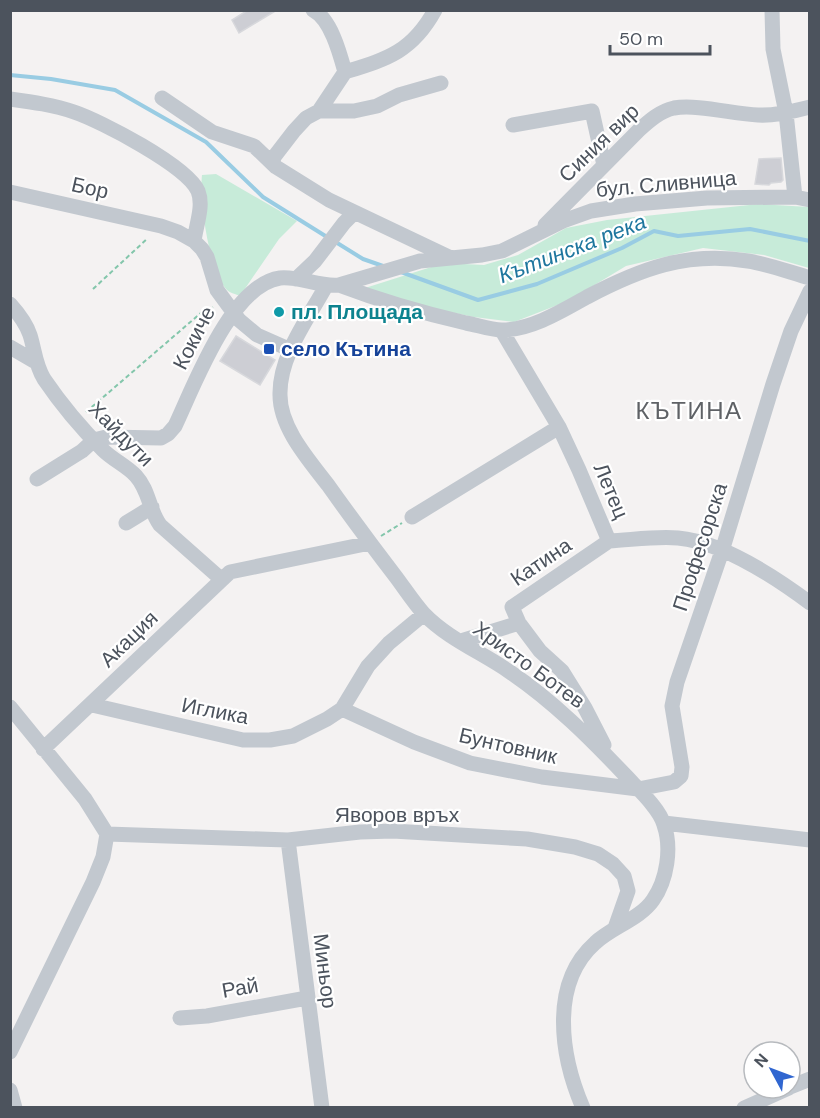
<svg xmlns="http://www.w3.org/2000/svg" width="820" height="1118" viewBox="0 0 820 1118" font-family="'DM Sans',sans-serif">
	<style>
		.green { fill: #c7ebd9 }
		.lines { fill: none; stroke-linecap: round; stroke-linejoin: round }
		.stream { stroke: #99cce3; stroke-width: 4 }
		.building { fill: #cdced4; stroke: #d7d8dc; stroke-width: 1.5 }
		.path { stroke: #83c6ab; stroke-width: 2; stroke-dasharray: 4.5 3; stroke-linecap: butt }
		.minor { stroke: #c2c8cf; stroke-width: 15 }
		.culture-dot { fill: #0f9aa8; stroke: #fff; stroke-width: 2 }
		.transit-dot { fill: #1a4fb4; stroke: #fff; stroke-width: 2 }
		.labels { text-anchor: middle; stroke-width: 4.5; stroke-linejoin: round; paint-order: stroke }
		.street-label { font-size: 21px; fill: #4c535d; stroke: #fff }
		.culture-label { font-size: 21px; font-weight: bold; fill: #0d838f; stroke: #fff; text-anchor: start }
		.transit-label { font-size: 21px; font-weight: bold; fill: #164399; stroke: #fff; text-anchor: start }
		.water-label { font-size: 22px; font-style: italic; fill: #1e769e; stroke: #fff }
		.quarter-label { font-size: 24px; letter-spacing: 1.5px; fill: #5f6266; stroke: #fff }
	</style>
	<rect width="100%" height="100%" fill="#f4f2f2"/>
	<path class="green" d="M216,174L297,221L279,239L240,296C236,294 230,293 227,290C209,272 199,200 202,175Z
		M759,204L809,207V268L764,255L703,248L626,266L568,301L514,322L474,317L416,305L365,288L444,263L484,265L518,255L566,228L607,220Z"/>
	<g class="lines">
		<path class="stream" d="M10,75L51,79L115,90L206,142L263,197L327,237
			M334,241L363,259L383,266
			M401,272L478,300L537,284L622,248L654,231L678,236L750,229L810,241"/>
	</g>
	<path class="building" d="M248,10H277L239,33L232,20Z
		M781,158L783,180L781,182L771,183L769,185L755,184L759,159Z
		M236,336L275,360L260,385L220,361Z"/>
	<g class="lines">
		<path class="path" d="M93,289L148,238
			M86,412L202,312L213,307
			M381,536L402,523"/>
		<path class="minor" d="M313,10C331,19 340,54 345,72L319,111
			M772,10L773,49L786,113L795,197
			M345,72C387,59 412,52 435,10
			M162,98L212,132L254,146L276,167L329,200L451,258
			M10,99C32,102 54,105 74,112C101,121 187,166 198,191C204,206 196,225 194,241
			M513,125L592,111L604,165
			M273,162L274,157L294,131L306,118L319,111H354L377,106L399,95L441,83
			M10,192L161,226L178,232L194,241L202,249L207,257L217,290L239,320L257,335L291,350
			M545,225L639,130C649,121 660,111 674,108C697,104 734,114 758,115C776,116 793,111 810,107
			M296,279L315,261L344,223L354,213
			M339,285C381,301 423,313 466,323C477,325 491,330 502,330C531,330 562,311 587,297C640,269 687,251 748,261C768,264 789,272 810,278
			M326,286C308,319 279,356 280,395C280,428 309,460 328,485C350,516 373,547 396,577C405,589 414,603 424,614C448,639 483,653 510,672C554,702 590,738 626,776C637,788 660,809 664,825C672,848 667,880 653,900C640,919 612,927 595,943C549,984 561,1057 583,1108
			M10,304C19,314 26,323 30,335C35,351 35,364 44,379C61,404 82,429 103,450C113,460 127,466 136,476C149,490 149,510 160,525L221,579
			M502,331L559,427L579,470L609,541
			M10,347L34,361
			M37,479L82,451L94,440L106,437L161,438L168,434L175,426C194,386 231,285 280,278C300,276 319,287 339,285L420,261L482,255L502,251L563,221L591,211L635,204L707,198L795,197L810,200
			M412,517L559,427
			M126,523L152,507
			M609,541C631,540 656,536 678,538C722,542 775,577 810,603
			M461,641L519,623
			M92,705L243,740H270L293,736L327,719L342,709L368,666L389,643L424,614
			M10,707L85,799L107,834L103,857L93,882L10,1052
			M342,709L414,742L470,763L542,777L638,789L674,782L681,776L682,767L672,706L677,682L722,551L773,384L791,331L810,291
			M604,745L585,708L562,671L540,651L519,623L512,607L609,541
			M43,749L230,572L370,543
			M664,823L810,840
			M107,834L288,840L360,832L393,831L527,839L575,847L598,854L613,864L624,876L628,891L615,928
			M288,840L322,1108
			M180,1018L207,1016L307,998
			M790,1087L810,1079
			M10,1090L15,1108
			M744,1108L789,1088"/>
	</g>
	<circle class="culture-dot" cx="279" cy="312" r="6"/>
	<rect class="transit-dot" x="263" y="343" width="12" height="12" rx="3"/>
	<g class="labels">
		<g class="street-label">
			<text transform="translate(599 143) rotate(-44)" y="7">Синия вир</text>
			<text transform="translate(666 184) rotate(-5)" y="7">бул. Сливница</text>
			<text transform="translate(90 188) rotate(13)" y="7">Бор</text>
			<text transform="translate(194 338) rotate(-63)" y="7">Кокиче</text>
			<text transform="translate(121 434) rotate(45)" y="7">Хайдути</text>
			<text transform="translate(611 491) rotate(67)" y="7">Летец</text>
			<text transform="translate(700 547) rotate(-72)" y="7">Професорска</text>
			<text transform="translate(541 562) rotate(-34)" y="7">Катина</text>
			<text transform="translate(129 639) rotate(-44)" y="7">Акация</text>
			<text transform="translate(529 665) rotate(36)" y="7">Христо Ботев</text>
			<text transform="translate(215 711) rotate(11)" y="7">Иглика</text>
			<text transform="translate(508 746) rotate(13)" y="7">Бунтовник</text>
			<text x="397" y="822">Яворов връх</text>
			<text transform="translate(325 971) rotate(83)" y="7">Миньор</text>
			<text transform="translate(240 988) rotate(-10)" y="7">Рай</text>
		</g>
		<g class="culture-label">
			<text x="291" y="319">пл. Площада</text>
		</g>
		<g class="transit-label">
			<text x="281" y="356">село Кътина</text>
		</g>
		<g class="water-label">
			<text transform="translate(572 248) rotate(-21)" y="8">Кътинска река</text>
		</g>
		<g class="quarter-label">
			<text x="689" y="419">КЪТИНА</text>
		</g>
	</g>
	<rect width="820" height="1118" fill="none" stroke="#4c535d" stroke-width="24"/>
	<g transform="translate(772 1070) rotate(311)"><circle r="28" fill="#ffffff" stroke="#b7babe" stroke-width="1.5"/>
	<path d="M0-4.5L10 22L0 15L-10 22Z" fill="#3066d0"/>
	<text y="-9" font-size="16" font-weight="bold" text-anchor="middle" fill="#4c535d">N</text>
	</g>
	<path d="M610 45v9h100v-9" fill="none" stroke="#4c535d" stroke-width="3"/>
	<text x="619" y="45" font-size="18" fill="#4c535d" stroke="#ffffff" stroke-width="4.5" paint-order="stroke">50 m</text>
</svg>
